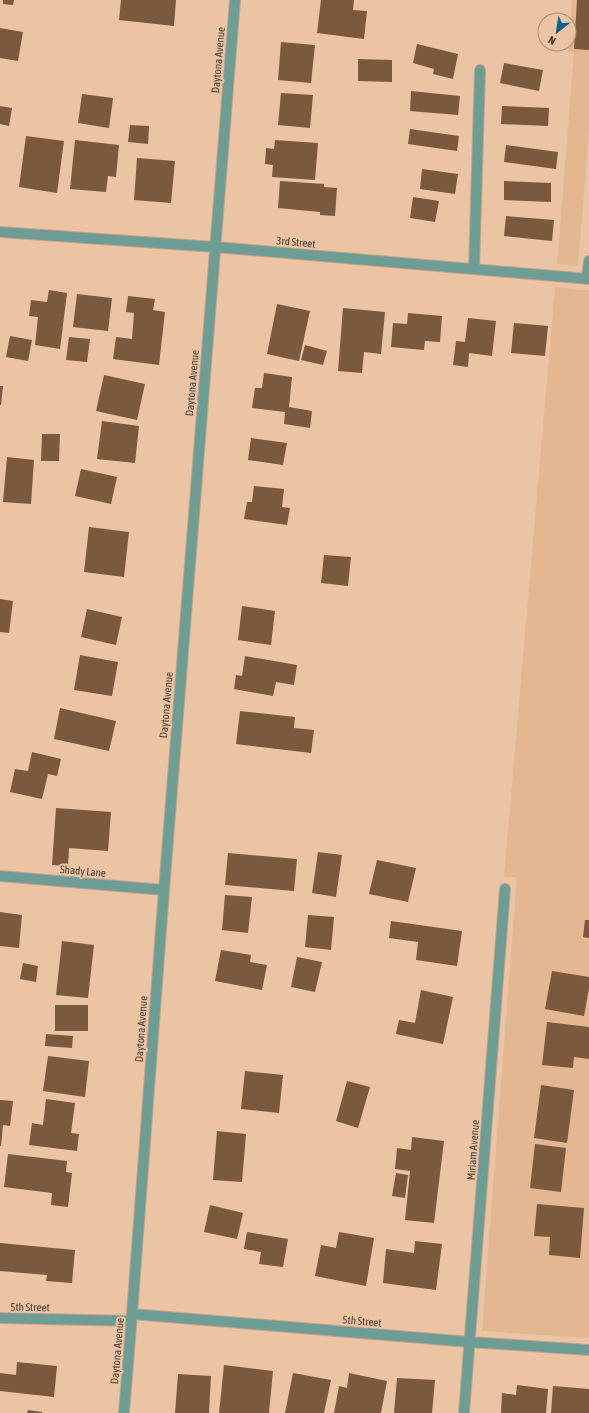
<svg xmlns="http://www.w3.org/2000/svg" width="589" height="1413" viewBox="0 0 589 1413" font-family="'Asap Condensed',sans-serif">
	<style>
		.built { fill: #e3b791 }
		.building { fill: #7b593c }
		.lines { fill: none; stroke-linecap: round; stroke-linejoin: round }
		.minor-casing { stroke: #c4a387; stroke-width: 12 }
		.minor { stroke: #6d9d94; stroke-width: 10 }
		.labels { text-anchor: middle; stroke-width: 4; stroke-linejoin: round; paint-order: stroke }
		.street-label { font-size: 11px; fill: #493a2c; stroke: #ebc4a4 }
	</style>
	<rect width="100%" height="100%" fill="#ebc4a4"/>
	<path class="built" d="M572,0H589V133L578,266L557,264L574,53L568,51Z
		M555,287L576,289V290H589V1338L482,1331L517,877H504Z"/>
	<path class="building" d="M3,0H14L13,5L3,4Z
		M121,0H176L174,26L119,20Z
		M321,0H354L353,10L367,11L364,39L317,33Z
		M577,0H589V50L574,49Z
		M0,28L23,32L18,61L0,58Z
		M281,42L315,45L311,83L278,80Z
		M417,44L458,54L453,79L433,74L434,69L413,63Z
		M358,59L392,60V82L358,81Z
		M504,63L543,70L539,91L500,83Z
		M411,91L460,96L458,115L410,111Z
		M281,93L313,95L310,128L278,125Z
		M82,94L113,98L109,128L78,123Z
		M0,106L12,108L9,126L0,124Z
		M502,106L549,108L548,126L501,124Z
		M130,125L149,126L148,144L128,142Z
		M410,129L459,136L457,151L408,144Z
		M26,136L64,141L57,193L19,187Z
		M75,140L119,145L116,177L108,176L106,192L70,189Z
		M275,140L318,143L315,180L272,177L273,165L265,164L266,148L274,149Z
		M506,145L558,152L556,169L504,162Z
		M137,158L175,161L171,203L134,200Z
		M422,169L458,174L455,194L420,189Z
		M280,181L324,184V187L337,188L335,216L320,215V212L278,208Z
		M504,181L551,183V202L504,200Z
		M413,197L439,201L435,222L410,218Z
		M506,216L554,220L552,241L504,236Z
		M49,290L67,293L60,349L35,345L38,317L29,316L31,300L47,302Z
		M77,294L112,298L108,331L73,327Z
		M128,296L155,299L153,310L165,312L159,365L113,359L116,337L132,339L134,313L126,312Z
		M277,304L310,311L299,361L267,354Z
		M343,308L385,312L381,354L364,352L362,373L338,371Z
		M408,313L442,316L440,342L425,341L424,350L391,347L393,323L407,324Z
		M468,318L496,321L492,356L469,353L468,367L453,365L456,341L465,342Z
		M514,323L548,326L545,356L511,353Z
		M10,336L32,340L28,361L6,357Z
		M69,337L90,339L87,362L66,360Z
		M305,345L327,351L323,365L301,360Z
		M264,373L292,377L289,407L312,411L310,428L284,424L285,412L252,408L255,388H262Z
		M104,375L145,384L137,420L96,411Z
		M0,386H3L1,405H0Z
		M102,421L139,426L135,463L97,459Z
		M42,434H60L59,461H41Z
		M251,438L287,443L283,465L248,460Z
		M7,457L34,460L31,504L3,502Z
		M81,469L117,477L111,504L75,496Z
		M254,486L284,489L282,507L290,508L287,525L244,519L247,502H252Z
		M89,527L129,532L124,577L84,572Z
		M324,555L351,557L348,586L321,583Z
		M0,599L13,601L9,633L0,632Z
		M242,606L275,611L271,645L238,640Z
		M87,609L122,617L116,645L81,637Z
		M80,655L118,662L112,696L74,690Z
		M245,656L297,665L294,685L276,682L273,696L234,689L236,675L242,676Z
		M60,708L116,721L109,751L54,739Z
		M240,711L295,717L294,728L314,730L311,753L236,744Z
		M32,752L61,759L57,776L48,774L42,799L10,792L15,769L28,771Z
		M56,808L111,812L108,851L69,848L68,866L52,865Z
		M318,852L342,855L336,897L312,893Z
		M228,853L297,859L294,891L225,885Z
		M377,860L416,868L408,902L369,894Z
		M225,895L252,897L248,933L222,930Z
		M0,912L22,915L19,948L0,946Z
		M308,915L334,917L331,950L305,947Z
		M585,920H589V938L583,937Z
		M391,921L462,931L457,966L416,960L418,942L389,938Z
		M62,941L94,945L88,998L56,995Z
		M221,950L251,955L250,962L267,965L262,990L215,981Z
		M297,957L322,962L315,992L291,987Z
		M23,963L38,966L36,982L20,979Z
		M552,971L589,977V988L584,1016L545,1009Z
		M421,990L453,997L443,1044L396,1034L399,1020L415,1023Z
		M55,1005H88V1031H55Z
		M547,1022L589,1027V1059L574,1057L573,1068L542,1065Z
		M46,1034L73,1036L72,1048L45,1046Z
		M48,1056L89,1061L85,1097L43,1091Z
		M245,1071L283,1075L279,1113L241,1109Z
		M347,1081L370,1087L358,1128L336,1121Z
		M541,1085L574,1090L567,1143L534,1138Z
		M46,1099L75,1103L71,1133L79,1134L77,1151L29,1145L32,1123L43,1125Z
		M0,1100L13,1101L10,1126L3,1125L1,1146H0Z
		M217,1131L246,1134L242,1182L213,1180Z
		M412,1137L444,1141L434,1223L405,1220L410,1171L395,1169L397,1148L411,1150Z
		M535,1144L566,1148L561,1192L530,1188Z
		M8,1154L67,1161L66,1172L72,1173L68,1207L51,1205L52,1193L4,1187Z
		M396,1173L408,1175L405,1198L392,1196Z
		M537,1204L584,1208L580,1258L549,1255L550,1237L534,1236Z
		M210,1205L243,1213L237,1239L204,1232Z
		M247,1232L288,1239L283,1267L259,1264L261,1252L244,1249Z
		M339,1232L374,1238L366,1286L315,1276L321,1245L336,1248Z
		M415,1241L442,1244L436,1290L383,1283L386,1249L414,1253Z
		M0,1243L75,1250L72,1283L46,1281L47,1275L0,1271Z
		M17,1362L57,1366L54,1397L0,1391V1373L16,1375Z
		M224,1365L273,1371L269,1413H219Z
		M293,1373L331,1380L324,1413H285Z
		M349,1373L387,1381L381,1413H334L339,1386L347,1388Z
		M178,1374L211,1376L209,1413H175Z
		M397,1378L435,1380L432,1413H394Z
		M517,1385L548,1389L546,1413H501L502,1393L516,1395Z
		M553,1386L589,1389V1413H551Z
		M28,1410L42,1412V1413H27Z"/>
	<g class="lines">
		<g class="minor-casing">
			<path id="minor" d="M0,232L215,247L589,279
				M474,269L480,70
				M587,278L589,261
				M0,876L164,890
				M132,1314L470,1342L589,1350
				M0,1318L131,1321
				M124,1413L132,1314L164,890L235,0
				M464,1413L505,889"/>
		</g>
		<use href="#minor" class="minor"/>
	</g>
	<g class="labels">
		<g class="street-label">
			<text transform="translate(218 60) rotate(-85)" y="4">Daytona Avenue</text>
			<text transform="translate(296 242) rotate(5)" y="4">3rd Street</text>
			<text transform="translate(192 383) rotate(-85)" y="4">Daytona Avenue</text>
			<text transform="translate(166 705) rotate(-85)" y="4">Daytona Avenue</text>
			<text transform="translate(83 871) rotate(5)" y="4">Shady Lane</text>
			<text transform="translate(141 1029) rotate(-86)" y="4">Daytona Avenue</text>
			<text transform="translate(473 1150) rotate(-86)" y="4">Miriam Avenue</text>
			<text transform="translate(30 1307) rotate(1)" y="4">5th Street</text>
			<text transform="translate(362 1321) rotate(5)" y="4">5th Street</text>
			<text transform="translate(117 1351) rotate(-85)" y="4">Daytona Avenue</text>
		</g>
	</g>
	<g transform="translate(557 32) rotate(210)"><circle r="19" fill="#ebc4a4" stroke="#aa8d74"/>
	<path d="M0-3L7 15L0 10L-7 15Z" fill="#076192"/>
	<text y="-6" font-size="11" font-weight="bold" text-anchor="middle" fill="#493a2c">N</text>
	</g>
</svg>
